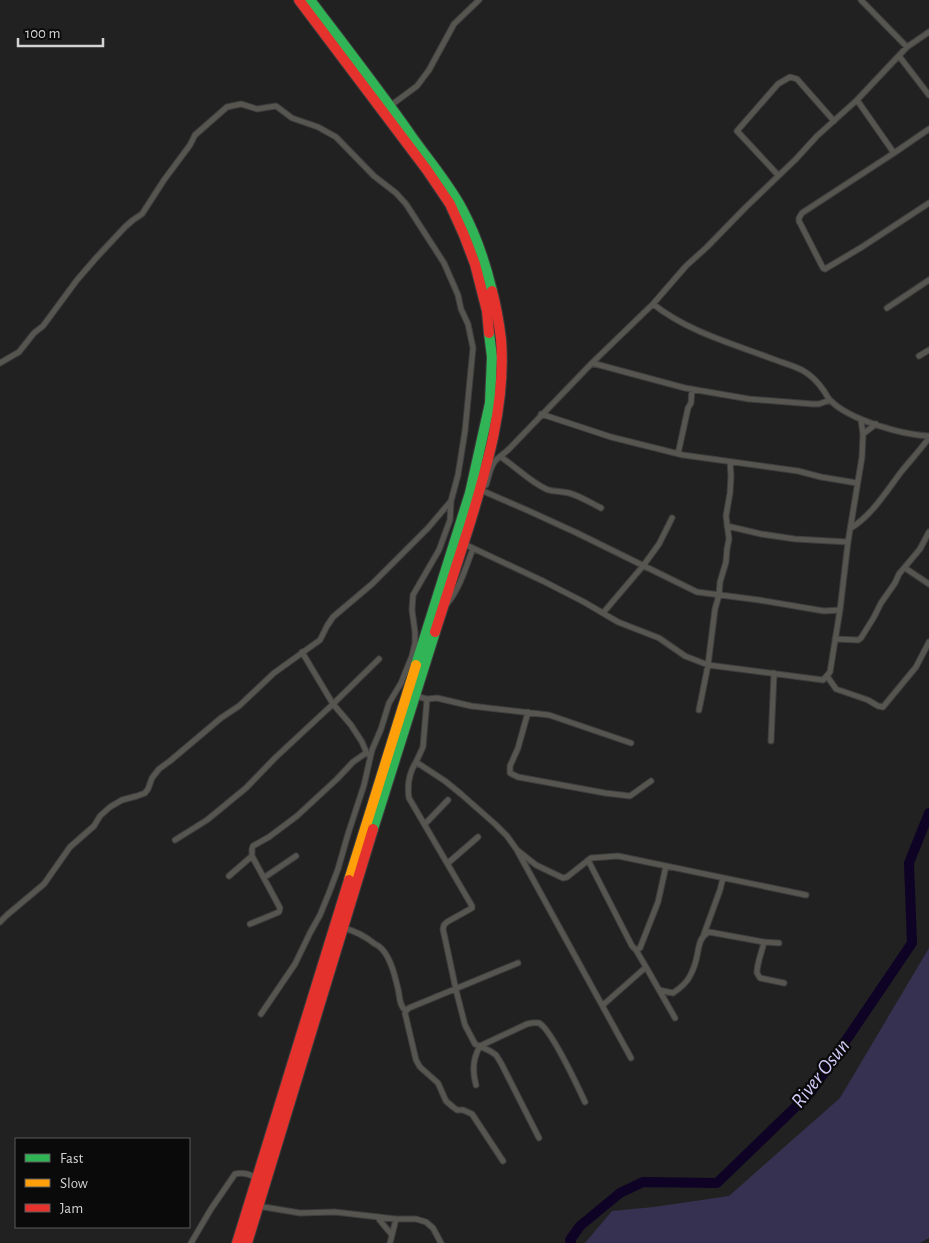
<svg xmlns="http://www.w3.org/2000/svg" width="929" height="1243" viewBox="0 0 929 1243" font-family="'Alegreya Sans',sans-serif">
	<style>
		.green { fill: #373151 }
		.lines { fill: none; stroke-linecap: round; stroke-linejoin: round }
		.river { stroke: #0e0325; stroke-width: 10 }
		.street-casing { stroke: #3d3d3e; stroke-width: 7 }
		.fast-casing { stroke: #3d3d3e; stroke-width: 12 }
		.slow-casing { stroke: #3d3d3e; stroke-width: 12 }
		.jam-casing { stroke: #3d3d3e; stroke-width: 12 }
		.street { stroke: #56554f; stroke-width: 5 }
		.fast { stroke: #30b455; stroke-width: 10 }
		.slow { stroke: #ff9f0a; stroke-width: 10 }
		.jam { stroke: #e5322d; stroke-width: 10 }
		.labels { text-anchor: middle; stroke-width: 4.5; stroke-linejoin: round; paint-order: stroke }
		.water-label { font-size: 21px; font-style: italic; fill: #d2c9f9; stroke: #0a0a0b }
	</style>
	<rect width="100%" height="100%" fill="#212121"/>
	<path class="green" d="M929,948V1238L920,1243H585L612,1211L654,1207L729,1196L840,1098Z"/>
	<g class="lines">
		<path class="river" d="M571,1243L570,1240L580,1226L620,1193L643,1182L717,1183L811,1092L912,943L909,863L929,813"/>
		<g class="street-casing">
			<path id="street" d="M861,0L907,47
				M899,56L929,95
				M857,100L894,153
				M390,106L417,86L429,70L454,24L479,0
				M929,129L894,153L802,213L799,218V221L823,268L825,269L862,247L929,203
				M778,175L737,131L778,84L790,77L797,79L834,121
				M653,304C687,331 730,343 770,358C780,362 792,365 802,370C811,375 818,382 824,391C826,394 828,398 830,400C849,420 903,435 929,436
				M887,308L929,280
				M919,356L929,350
				M0,363L19,352L34,333L43,326L77,280L96,258L125,227L133,220L142,214L164,180L190,145L195,135L227,107L241,104L257,109L276,106L292,118L318,127L336,137L374,176L396,193L406,204L444,263L458,295L461,309L468,324L473,348L465,431L458,475L451,501L450,520L439,550L413,595L412,610L415,632V643L412,656L401,683L389,703L381,729L372,750L364,785L348,834L338,869L329,893L320,915L310,933L295,964L261,1014
				M592,363L685,388L749,399L813,404H819L830,400
				M541,414L611,437L683,455L798,471L821,477L857,483
				M863,434L876,424
				M678,454L688,408L691,403L692,389
				M501,457C516,467 529,481 546,489C553,492 561,491 569,493C580,496 591,503 601,508
				M486,485C489,477 490,466 496,460C500,456 505,453 509,449L592,363L653,304L686,266L707,247L746,207L796,159L817,136L857,100L907,47L929,32
				M479,491H483L529,511L577,533L697,592L759,600L824,611L840,610
				M727,526L761,534L795,539L848,542
				M851,528C872,515 886,492 901,472C910,461 920,450 929,438
				M464,544L543,581L584,602L618,622L659,638L685,656L708,665L823,680L830,672L840,610L848,542L862,457L863,434L861,420
				M905,568L929,584
				M447,604C460,588 466,567 473,548
				M603,613L643,566L659,544L672,518
				M835,639L858,640L861,638L874,617L881,603L895,583L899,574L920,549L929,532
				M302,652L333,704L351,725L362,742L367,754
				M827,676L836,689L868,700L878,706L883,707L916,667L929,642
				M415,696L427,699L437,698L471,706L549,715L631,743
				M427,699L423,747L416,762L445,781L461,794L495,824L507,836L517,850L536,865L563,878L567,877L591,858L618,856L806,895
				M699,710L708,665L715,609L719,595L720,582L726,562L727,549L729,539L726,516L730,493L731,476L730,462
				M528,712L518,748L510,766V773L518,777L605,793L630,796L651,781
				M771,741L774,673
				M416,762C409,773 407,785 409,798L472,906V908L447,922L444,925L443,929L456,990L465,1025L475,1044L490,1051L496,1055L501,1063L539,1138
				M425,824L448,800
				M175,840L207,820L246,788L275,758L333,704L379,659
				M518,852L631,1058
				M588,860L632,946L636,950L640,948L658,902L666,866
				M448,863L478,837
				M229,876L252,856
				M265,877L296,856
				M0,922L7,915L44,884L70,847L94,826L100,816L110,807L122,800L137,796L145,793L148,789L152,778L159,769L170,761L221,718L239,706L274,673L320,640L327,626L333,617L372,584L428,528L451,501
				M250,924L279,912L280,908L252,856V849L253,846L269,837L297,816L337,779L353,762L366,753
				M343,928C356,931 365,936 375,944C378,945 380,947 382,949C391,959 395,976 398,989C400,997 399,1006 406,1011
				M704,934L720,890L723,878
				M764,942C762,952 757,962 757,973L760,978L784,983
				M646,967L675,1018
				M659,990L673,993C679,989 687,982 690,976C693,970 696,962 697,956C699,947 699,937 709,932L764,942L779,943
				M603,1005L646,967L636,950
				M476,1085C472,1071 473,1058 480,1046L527,1024C531,1023 535,1022 539,1023C551,1029 578,1087 585,1102
				M503,1161L472,1114L463,1110H457L453,1107L446,1101L438,1083L420,1067L416,1060L405,1013L406,1011L409,1008L518,963
				M258,1206L300,1213L335,1212L396,1219H416L426,1222L433,1228L441,1243
				M377,1217L392,1235
				M191,1243L211,1209L235,1174C243,1172 249,1174 257,1178
				M390,1243L396,1219"/>
		</g>
		<g class="fast-casing">
			<path id="fast" d="M310,0C344,45 379,90 412,137C429,161 448,183 462,209C476,235 485,262 492,291
				M416,665L470,493L490,403L492,357L489,333
				M373,829L435,632"/>
		</g>
		<g class="slow-casing">
			<path id="slow" d="M349,880L416,665"/>
		</g>
		<g class="jam-casing">
			<path id="jam" d="M299,0L427,170L450,204L464,235L475,264L487,311L489,333
				M435,632C446,597 458,561 469,526C487,467 506,403 501,339C499,323 496,306 492,291
				M237,1243L349,880
				M247,1243L373,829"/>
		</g>
		<use href="#street" class="street"/>
		<use href="#fast" class="fast"/>
		<use href="#slow" class="slow"/>
		<use href="#jam" class="jam"/>
	</g>
	<g class="labels">
		<g class="water-label">
			<text transform="translate(820 1073) rotate(-52)" y="7">River Osun</text>
		</g>
	</g>
	<rect x="15" y="1138" width="175" height="90" fill="#0a0a0b" stroke="#5a5a5b"/>
	<rect x="25" y="1154" width="25" height="8" fill="#30b455" stroke="#5a5a5b"/>
	<text x="60" y="1163" font-size="15" fill="#d3d3d4">Fast</text>
	<rect x="25" y="1179" width="25" height="8" fill="#ff9f0a" stroke="#5a5a5b"/>
	<text x="60" y="1188" font-size="15" fill="#d3d3d4">Slow</text>
	<rect x="25" y="1204" width="25" height="8" fill="#e5322d" stroke="#5a5a5b"/>
	<text x="60" y="1213" font-size="15" fill="#d3d3d4">Jam</text>
	<path d="M18 38v8h85v-8" fill="none" stroke="#d3d3d4" stroke-width="2.5"/>
	<text x="25" y="38" font-size="15" fill="#d3d3d4" stroke="#0a0a0b" stroke-width="4" paint-order="stroke">100 m</text>
</svg>
